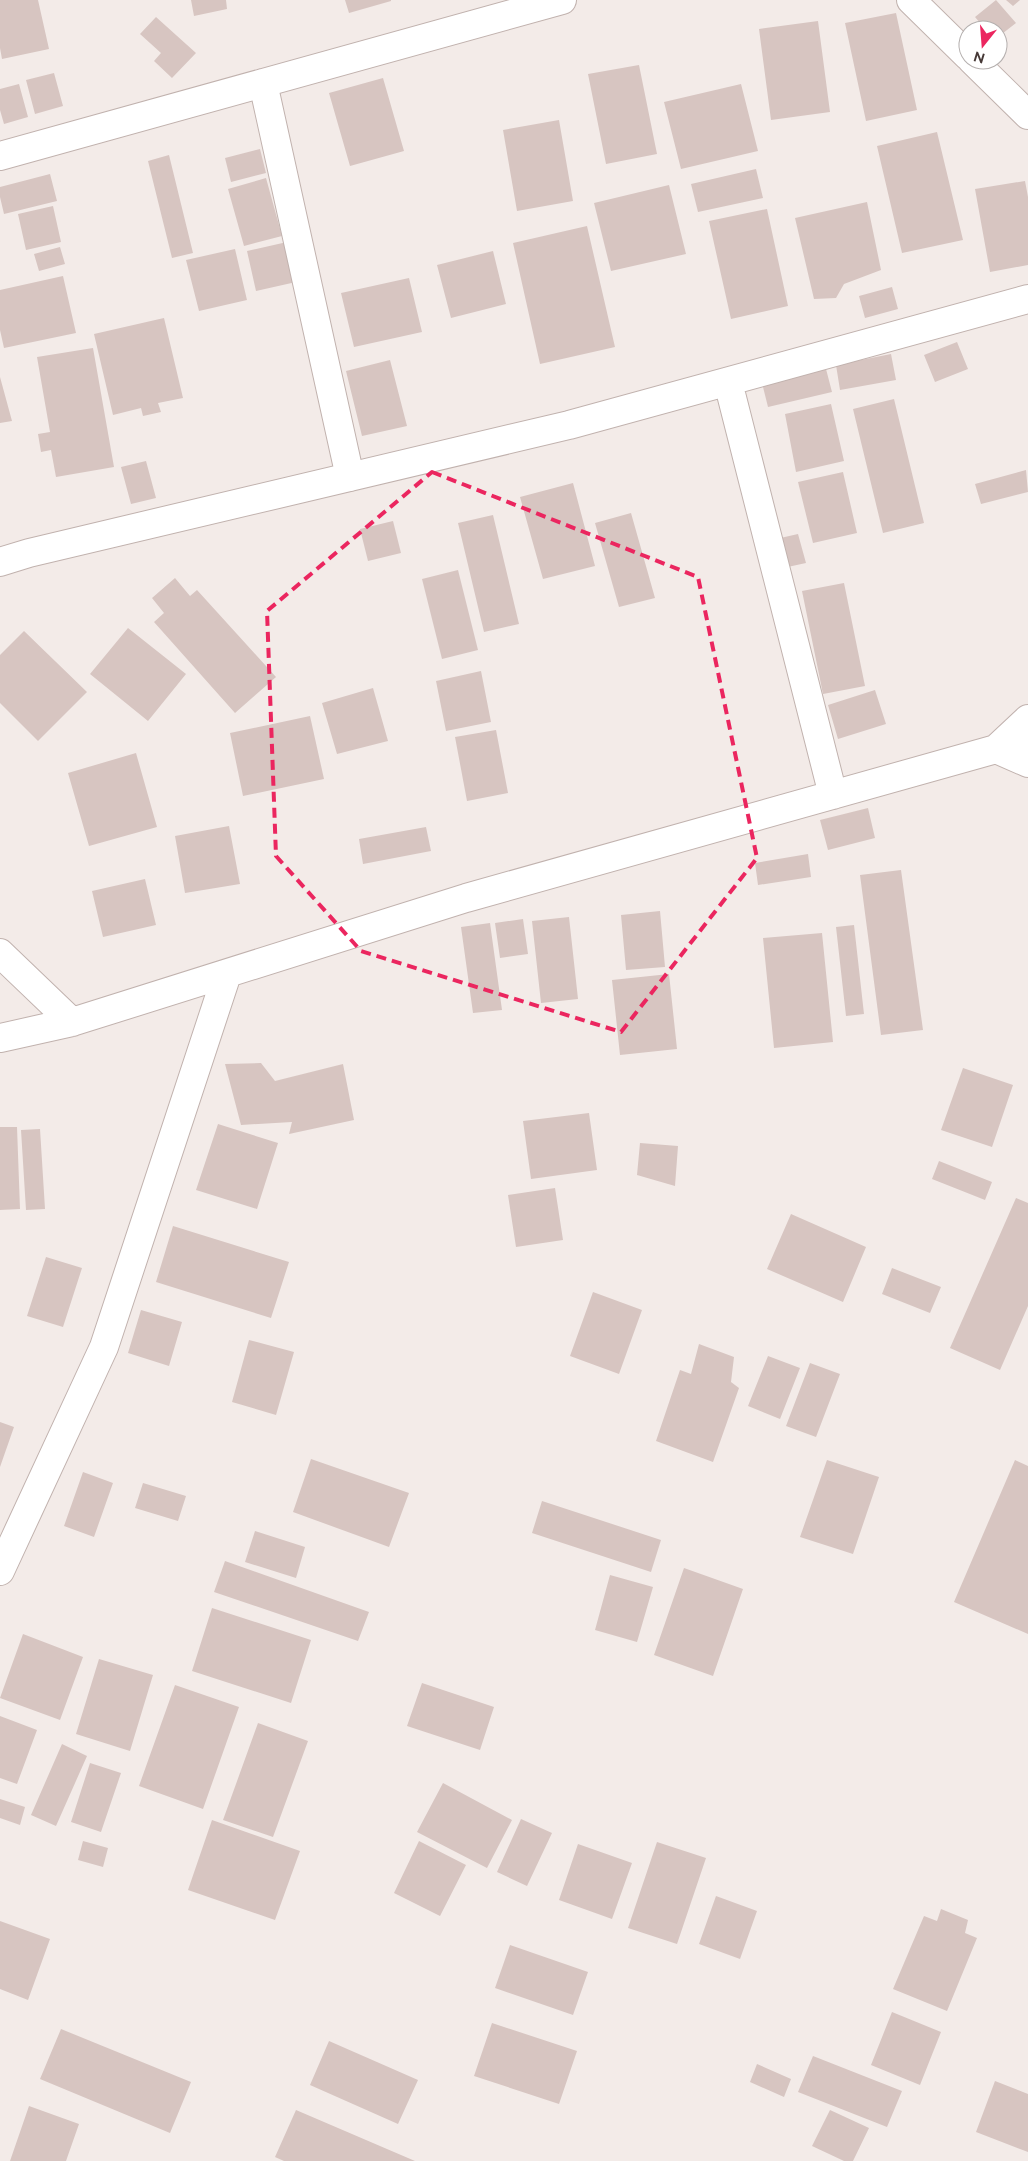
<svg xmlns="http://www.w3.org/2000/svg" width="1028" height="2161" viewBox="0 0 1028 2161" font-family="Raleway,sans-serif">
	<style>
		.building { fill: #d7c5c1 }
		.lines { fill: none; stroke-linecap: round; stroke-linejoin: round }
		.minor-casing { stroke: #c1b2ae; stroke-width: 30 }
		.minor { stroke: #fff; stroke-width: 28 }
		.marked { fill: none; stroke: #eb265f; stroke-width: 4; stroke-dasharray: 10 6; stroke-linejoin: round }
	</style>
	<rect width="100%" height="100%" fill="#f3ebe8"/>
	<path class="building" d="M0,0H38L49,49L2,59L0,48Z
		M191,0H226L227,9L194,16Z
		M345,0H391V1L349,13Z
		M996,0L1016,23L998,37V30H986L975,17Z
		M1006,0H1020L1013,6Z
		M896,13L917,110L866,121L845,23Z
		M156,17L196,53L172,78L154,61L161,53L140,34Z
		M818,21L830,112L771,120L759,29Z
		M639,65L657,154L606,164L588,74Z
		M54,73L63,106L35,114L26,80Z
		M383,78L404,151L350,166L329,93Z
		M19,84L28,117L4,124L0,110V89Z
		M741,84L758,151L681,169L664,102Z
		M559,120L573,201L517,211L503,130Z
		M937,132L963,240L902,253L877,146Z
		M260,149L266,173L231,182L225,158Z
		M169,155L193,253L172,258L148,161Z
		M756,169L763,198L698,212L691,184Z
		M50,174L57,201L4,214L0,197V187Z
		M266,178L282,236L244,246L228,189Z
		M1025,181L1028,197V265L990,272L975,189Z
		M669,185L686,254L611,271L594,203Z
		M867,202L881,270L844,284L836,298L814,299L795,218Z
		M53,206L61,242L26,250L18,214Z
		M767,209L788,306L731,319L709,221Z
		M587,226L615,347L540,364L513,243Z
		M287,242L296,282L256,291L247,251Z
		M60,247L65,264L39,271L34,254Z
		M235,249L247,300L199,311L186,260Z
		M493,251L506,304L451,318L437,265Z
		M63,276L76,333L4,348L0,330V290Z
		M409,278L422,332L354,347L341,293Z
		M892,287L898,309L865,318L859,296Z
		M164,318L183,398L158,403L161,412L143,416L141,408L113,415L94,334Z
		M957,342L968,369L935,382L924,355Z
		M93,348L114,467L56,477L51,450L41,452L38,434L50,432L37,357Z
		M891,354L896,380L840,390L836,365Z
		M390,360L407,426L362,436L346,371Z
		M826,369L832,392L768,407L762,383Z
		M0,377L12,421L0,423Z
		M894,399L924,523L883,533L853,409Z
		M831,404L844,461L796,472L785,414Z
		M146,461L156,498L131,504L121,467Z
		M1026,470L1028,492L981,504L975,484Z
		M843,472L857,533L813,543L798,482Z
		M573,483L595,566L543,579L520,497Z
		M631,513L655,598L619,607L595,523Z
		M493,515L519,624L484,632L458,523Z
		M393,521L401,553L368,561L360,529Z
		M798,534L806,563L783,568L776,539Z
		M458,570L478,650L442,659L422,579Z
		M175,578L190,596L197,590L276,677L235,713L154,622L164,613L152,598Z
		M844,583L865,686L823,694L802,591Z
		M128,628L186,674L148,721L90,674Z
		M24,631L87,692L38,741L0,703V655Z
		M481,671L491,722L446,731L436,681Z
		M373,688L388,741L337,754L322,703Z
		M875,690L886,724L838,739L828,705Z
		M310,716L324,779L243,796L230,733Z
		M496,730L508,793L467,801L455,737Z
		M136,753L157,827L89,846L68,773Z
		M868,808L875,838L828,850L820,820Z
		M229,826L240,884L185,893L175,836Z
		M426,827L431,851L363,864L359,839Z
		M808,854L811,877L758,885L755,863Z
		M901,870L923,1030L881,1035L860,875Z
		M145,879L156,925L103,937L92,891Z
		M660,911L665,967L626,970L621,915Z
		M569,917L578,999L541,1003L532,921Z
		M523,919L528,954L500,958L495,923Z
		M490,923L502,1010L473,1013L461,927Z
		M854,925L864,1014L846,1016L836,927Z
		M822,933L833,1042L774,1048L763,938Z
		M669,974L677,1049L620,1055L612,980Z
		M261,1063L275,1081L343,1064L354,1120L289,1134L292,1122L241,1125L225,1064Z
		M963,1068L1013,1085L992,1147L941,1130Z
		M589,1113L597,1170L531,1179L523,1121Z
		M218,1124L278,1143L257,1209L196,1190Z
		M0,1127H17L20,1209L0,1210Z
		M40,1129L45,1209L26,1210L21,1130Z
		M640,1143L678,1146L675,1186L637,1175Z
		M939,1161L992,1182L985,1200L932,1179Z
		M555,1188L563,1240L516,1247L508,1195Z
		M1016,1198L1028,1203V1306L1000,1370L950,1348Z
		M791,1214L866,1247L843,1302L767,1269Z
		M173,1226L289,1262L271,1318L156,1282Z
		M46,1257L82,1268L63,1327L27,1316Z
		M892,1268L941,1287L930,1313L882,1294Z
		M593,1292L642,1310L619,1374L570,1356Z
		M141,1310L182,1322L169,1366L128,1353Z
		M249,1340L294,1352L276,1415L232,1402Z
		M699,1344L734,1357L731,1382L739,1388L713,1462L656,1441L680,1370L691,1374Z
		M768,1356L800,1368L780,1419L748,1406Z
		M810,1363L840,1374L816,1437L786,1426Z
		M0,1422L14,1427L0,1467Z
		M311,1459L409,1493L389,1547L293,1512Z
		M827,1460L879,1477L853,1554L800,1537Z
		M1015,1460L1028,1466V1634L954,1602Z
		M83,1472L113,1483L94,1537L64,1526Z
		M143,1483L186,1496L178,1521L135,1508Z
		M542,1501L661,1540L651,1572L532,1533Z
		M255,1531L305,1547L296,1578L245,1562Z
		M225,1561L369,1612L358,1641L214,1592Z
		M684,1568L743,1589L713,1676L654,1655Z
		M610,1575L653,1587L637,1642L595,1630Z
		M212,1608L311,1640L291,1703L192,1671Z
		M23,1634L83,1657L60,1720L0,1698Z
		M99,1659L153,1675L130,1751L76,1734Z
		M422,1683L494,1707L480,1750L407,1726Z
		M175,1685L239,1707L203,1809L139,1786Z
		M0,1716L37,1730L17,1784L0,1778Z
		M258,1723L308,1741L273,1837L223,1820Z
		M62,1744L87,1756L56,1826L31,1815Z
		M90,1763L121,1773L101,1832L71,1822Z
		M443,1783L512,1820L487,1868L417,1832Z
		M0,1799L25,1807L20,1825L0,1818Z
		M521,1819L552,1833L527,1886L497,1872Z
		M212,1820L300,1851L275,1920L188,1890Z
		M83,1841L108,1848L103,1867L78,1860Z
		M419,1841L466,1865L440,1916L394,1893Z
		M657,1842L706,1858L677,1944L628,1928Z
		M578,1844L632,1863L612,1919L559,1900Z
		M716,1896L757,1911L740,1959L699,1944Z
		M941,1909L968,1920L965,1933L977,1938L947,2011L893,1989L924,1916L937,1921Z
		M0,1921L50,1939L28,2000L0,1989Z
		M510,1945L588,1972L573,2015L495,1988Z
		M892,2012L941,2032L920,2085L871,2065Z
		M492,2023L577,2051L559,2104L474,2076Z
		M61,2029L191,2082L170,2133L40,2079Z
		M329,2041L418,2080L398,2124L310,2085Z
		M813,2056L902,2091L887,2127L798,2092Z
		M757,2064L791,2079L784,2097L750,2082Z
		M995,2081L1028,2094V2152L976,2132Z
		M29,2106L79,2124L66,2161H10Z
		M296,2110L415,2161H284L275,2157Z
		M830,2110L869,2128L853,2161H844L812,2146Z"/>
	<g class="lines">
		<g class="minor-casing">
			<path id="minor" d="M911,0L968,56
				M972,60L1028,115
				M263,83L350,477
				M0,156L562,0
				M728,382L833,795
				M0,562L29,553L569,425L1028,299
				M1028,719L996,749L1028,763
				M0,953L72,1022
				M0,1038L72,1022L466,898L996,749L1028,743
				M0,1571L104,1347L227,974"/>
		</g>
		<use href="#minor" class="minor"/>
	</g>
	<path class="marked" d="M432,472L698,577L757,858L621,1032L361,951L276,856L267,611Z"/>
	<g transform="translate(983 45) rotate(197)"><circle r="24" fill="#ffffff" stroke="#b5b0af"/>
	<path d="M0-4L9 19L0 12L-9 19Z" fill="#eb265f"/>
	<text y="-8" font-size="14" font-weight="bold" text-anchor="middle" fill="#463937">N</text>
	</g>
</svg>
